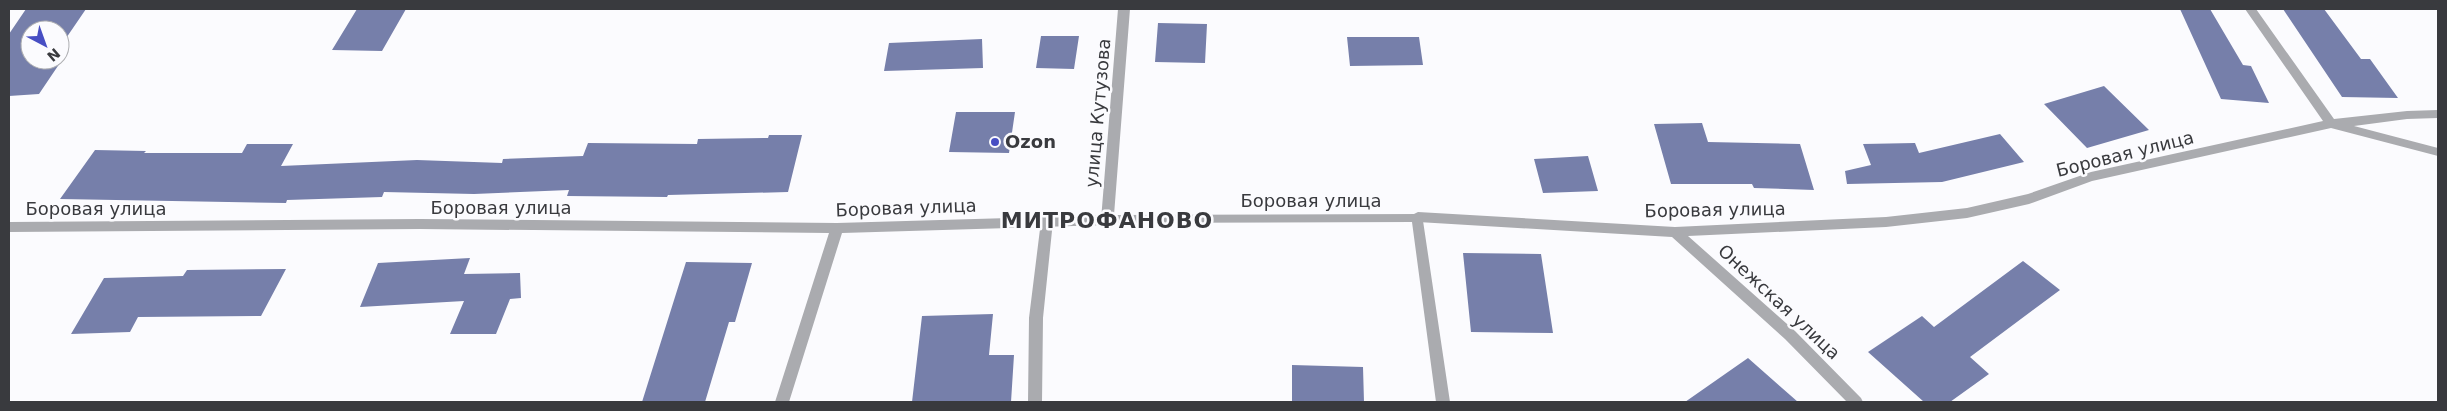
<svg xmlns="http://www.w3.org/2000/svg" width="2447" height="411" viewBox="0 0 2447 411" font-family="'DejaVu Sans',sans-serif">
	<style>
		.building { fill: #767faa }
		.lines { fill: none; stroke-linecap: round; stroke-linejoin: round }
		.service { fill: #aaabaf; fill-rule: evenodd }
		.minor { fill: #aaabaf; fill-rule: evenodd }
		.tertiary { fill: #aaabaf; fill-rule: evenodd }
		.poi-dot { fill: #474ec3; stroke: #fbfbfe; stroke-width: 2 }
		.labels { text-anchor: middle; stroke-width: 5; stroke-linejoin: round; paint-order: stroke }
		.street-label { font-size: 18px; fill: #393a3e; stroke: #fbfbfe }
		.poi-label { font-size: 18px; font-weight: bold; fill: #393a3e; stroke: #fbfbfe; text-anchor: start }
		.district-label { font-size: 22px; font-weight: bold; letter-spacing: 1px; fill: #393a3e; stroke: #fbfbfe }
	</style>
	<rect width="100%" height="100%" fill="#fbfbfe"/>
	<path class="building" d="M26,9H86L60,47V30H30V60H60V52L68,51L39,94L9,96V34Z
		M357,9H406L382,51L332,50Z
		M2180,9H2210L2243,65L2251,66L2269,103L2221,99Z
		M2283,9H2324L2361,59H2370L2398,98L2342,97Z
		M1158,23L1207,24L1205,63L1155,62Z
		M1041,36H1079L1074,69L1036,68Z
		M1347,37H1419L1423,65L1350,66Z
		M982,39L983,68L884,71L889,43Z
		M2104,86L2149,130L2087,148L2044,104Z
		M956,112H1015L1009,153L949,152Z
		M1702,123L1708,142L1800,144L1814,190L1754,188L1752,184H1671L1654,124Z
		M2000,134L2024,162L1942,182L1847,184L1845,171L1871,165L1863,144L1915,143L1919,153Z
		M769,135H802L788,192L668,195L667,197L567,196L569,190L474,194L384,192L382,197L287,200L286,203L60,199L95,150L146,151L144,153H242L247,144H293L281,166L417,160L502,163L503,159L583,156L588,143L697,144L698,139L768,138Z
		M1588,156L1598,191L1543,193L1534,159Z
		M1463,253L1541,254L1553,333L1471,332Z
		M470,258L464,274L520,273L521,298L510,299L496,334H450L464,301L360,307L378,263Z
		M2023,261L2060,290L1970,357L1989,374L1950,402H1924L1868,352L1922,316L1934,327Z
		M686,262L752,263L735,322H729L705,402H642Z
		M286,269L261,316L138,317L130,332L71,334L104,278L183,276L187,270Z
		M993,314L989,355H1014L1011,402H912L922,316Z
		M1748,358L1798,402H1685Z
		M1292,365L1363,367L1364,402H1292Z"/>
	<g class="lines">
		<path class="service" d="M1047,216L1051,218L1053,221L1043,318L1042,402H1028L1029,318L1041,221L1043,218Z"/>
		<path class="minor" d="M2245,9H2256L2334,119L2407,111L2438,110V118L2407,119L2354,126L2438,148V156L2331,128L2092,181L2029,204L1967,218L1886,227L1688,236L1795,331L1861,398L1863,402H1847L1785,339L1672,237L1418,222L1414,220L1412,217L1414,214L1418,212L1675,227L1886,217L1967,208L2028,194L2091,172L2323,121Z
			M1107,215L1111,217L1113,220L1111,223L1107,225L842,233L789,402H775L829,233L420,229L9,232V222L420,219L837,223Z"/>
		<path class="tertiary" d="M1118,9H1130L1114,215L1422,214L1450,402H1436L1412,222L1103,223L1101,220Z"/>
	</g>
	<circle class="poi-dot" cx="995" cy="142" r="5"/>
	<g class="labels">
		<g class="street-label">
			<text transform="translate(1098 113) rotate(-85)" y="6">улица Кутузова</text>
			<text transform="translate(2125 154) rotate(-14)" y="6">Боровая улица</text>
			<text x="1311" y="207">Боровая улица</text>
			<text x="501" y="214">Боровая улица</text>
			<text transform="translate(906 208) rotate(-2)" y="6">Боровая улица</text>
			<text x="96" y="215">Боровая улица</text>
			<text transform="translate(1715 210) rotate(-1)" y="6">Боровая улица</text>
			<text transform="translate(1779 302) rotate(43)" y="6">Онежская улица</text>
		</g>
		<g class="poi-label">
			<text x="1005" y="148">Ozon</text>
		</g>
		<g class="district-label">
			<text x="1107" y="228">МИТРОФАНОВО</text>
		</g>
	</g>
	<rect width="2447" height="411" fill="none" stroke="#393a3e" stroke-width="20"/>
	<g transform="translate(45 45) rotate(139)"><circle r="24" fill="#fbfbfe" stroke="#adaeb1"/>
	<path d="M0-4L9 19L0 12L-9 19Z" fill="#474ec3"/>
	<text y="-8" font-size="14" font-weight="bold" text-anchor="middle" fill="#393a3e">N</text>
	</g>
</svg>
